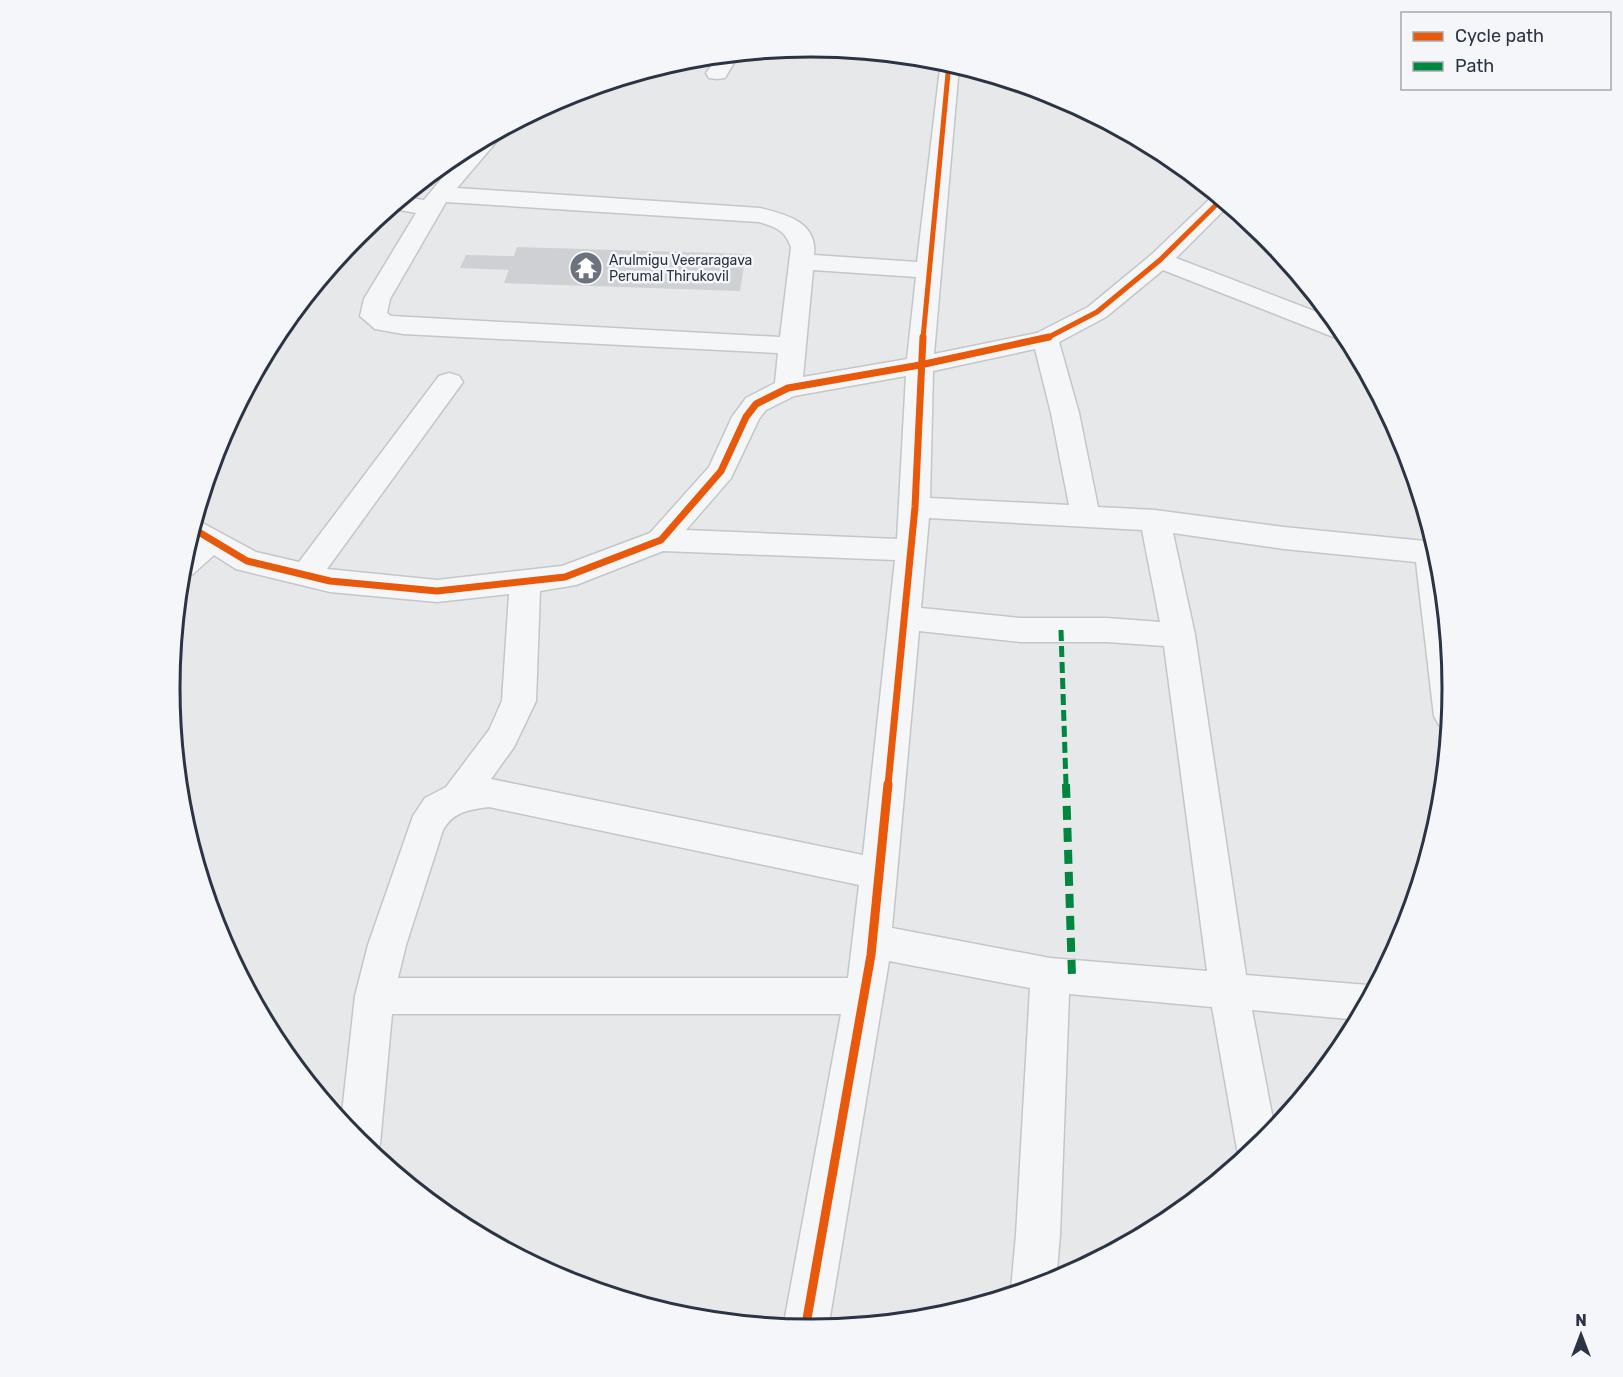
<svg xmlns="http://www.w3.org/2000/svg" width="1623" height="1377" viewBox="0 0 1623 1377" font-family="Rubik,sans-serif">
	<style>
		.building { fill: #ced0d3 }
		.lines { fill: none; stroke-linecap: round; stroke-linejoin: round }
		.minor-casing { stroke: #c4c6c8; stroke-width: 3 }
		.minor { fill: #f5f6f7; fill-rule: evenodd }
		.quiet-far1 { stroke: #00873e; stroke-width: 5; stroke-dasharray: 11 5; stroke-linecap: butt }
		.quiet { stroke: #00873e; stroke-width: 8; stroke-dasharray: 14 8; stroke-linecap: butt }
		.cycleway-far2-casing { stroke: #f4f6f9; stroke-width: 8 }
		.cycleway-far1-casing { stroke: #f4f6f9; stroke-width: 10 }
		.cycleway-casing { stroke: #f4f6f9; stroke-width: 13 }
		.cycleway-far2 { stroke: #e8590c; stroke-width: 5 }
		.cycleway-far1 { stroke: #e8590c; stroke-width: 7 }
		.cycleway { stroke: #e8590c; stroke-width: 9 }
		.labels { text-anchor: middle; stroke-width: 5; stroke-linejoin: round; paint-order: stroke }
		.far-poi-label { font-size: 14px; fill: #2b3445; stroke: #f4f6f9; text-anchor: start }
		.rim { fill: none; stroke: #2b3445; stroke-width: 3 }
	</style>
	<rect width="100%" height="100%" fill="#e6e8ea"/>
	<path class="building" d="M517,247L746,254L740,291L504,283L509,270L460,268L466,255L514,256Z"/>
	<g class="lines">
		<g class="minor-casing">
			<path id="minor" d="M739,54L725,78L717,79L709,78L706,73L718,56Z
				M941,60L959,66L934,354L1037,333L1088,307L1151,255L1215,194L1229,205L1176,258L1335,319L1349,339L1336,338L1163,270L1106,317L1059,342L1079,413L1098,507L1155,510L1284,527L1435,542L1441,564L1453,689L1450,729L1439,725L1434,716L1416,562L1284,549L1173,533L1195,635L1246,975L1368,985L1376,988L1359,1020L1252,1010L1275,1130L1265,1143L1242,1161L1237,1149L1212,1007L1069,994L1060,1235L1056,1282L1013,1295L1011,1289L1016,1235L1030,988L889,961L828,1329L811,1330L783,1328L841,1014H392L380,1144L375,1156L357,1142L341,1122L355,996L368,945L413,816L425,798L446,787L489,730L502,701L509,594L437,602L330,592L236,569L214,555L193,574L182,577C180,567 183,549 191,541L189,540L195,519L256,552L299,562L439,376L449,373L459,376L463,382L327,569L437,580L562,566L650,533L709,467L732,417L746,398L775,383L778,353L403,334L375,329L360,316L364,299L416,213L389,208L403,197L424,200L466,149L497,132L500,136L497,141L457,188L760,208C785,214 818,222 814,255L917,262ZM446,202L759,222C776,227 785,230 791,247L780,337L391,316L387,313L390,299ZM813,270L916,277L907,359L803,377ZM1035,349L1051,413L1069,505L930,498L933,371ZM906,376L897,539L686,530L731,478L759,419L766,410L794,396ZM929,518L1142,530L1160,622L1107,618H1020L921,608ZM663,551L895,560L863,855L491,779L514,747L536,701L540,591L576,585ZM919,631L1020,642H1107L1164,646L1207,971L1050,958L892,928ZM489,807L859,885L848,978H398L406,945L443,830C454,811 469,810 489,807Z"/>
		</g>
		<use href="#minor" class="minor"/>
		<path class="quiet-far1" d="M1061,630L1066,785"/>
		<path class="quiet" d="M1066,784L1072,977"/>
		<g class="cycleway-far2-casing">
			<path id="cycleway-far2" d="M923,338L949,63
				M1047,338L1097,312L1160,260L1222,199"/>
		</g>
		<g class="cycleway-far1-casing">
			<path id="cycleway-far1" d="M192,528L247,561L330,581L437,591L565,577L661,540L721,471L746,417L756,404L788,388L920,365L1049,337
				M888,785L915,507L923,337"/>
		</g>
		<g class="cycleway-casing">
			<path id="cycleway" d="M805,1330L871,955L888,784"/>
		</g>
		<use href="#cycleway-far2" class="cycleway-far2"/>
		<use href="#cycleway-far1" class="cycleway-far1"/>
		<use href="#cycleway" class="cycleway"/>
	</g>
	<defs>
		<g id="temple-disc" transform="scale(1.725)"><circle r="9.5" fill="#6c737f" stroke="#f4f6f9"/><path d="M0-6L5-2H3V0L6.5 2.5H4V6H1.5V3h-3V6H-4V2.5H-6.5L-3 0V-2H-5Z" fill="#fff"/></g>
	</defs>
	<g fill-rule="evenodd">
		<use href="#temple-disc" x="586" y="268"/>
	</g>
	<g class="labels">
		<g class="far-poi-label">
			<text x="609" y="265">Arulmigu Veeraragava<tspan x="609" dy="16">Perumal Thirukovil</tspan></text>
		</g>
	</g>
	<path d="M0 0H1623V1377H0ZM180 688a631 631 0 1 1 1262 0a631 631 0 1 1-1262 0Z" fill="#f4f6f9" fill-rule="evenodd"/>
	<path class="rim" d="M180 688a631 631 0 1 1 1262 0a631 631 0 1 1-1262 0Z"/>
	<rect x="1401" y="12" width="210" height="78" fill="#f4f6f9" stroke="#a4a8b1" stroke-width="1.5"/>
	<rect x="1413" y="32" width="30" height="9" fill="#e8590c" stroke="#a4a8b1" stroke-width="1.5"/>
	<text x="1455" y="42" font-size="18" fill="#2b3445">Cycle path</text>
	<rect x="1413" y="62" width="30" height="9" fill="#00873e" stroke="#a4a8b1" stroke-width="1.5"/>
	<text x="1455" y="72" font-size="18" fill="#2b3445">Path</text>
	<g transform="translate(1581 1335)" stroke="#f4f6f9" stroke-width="4.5" paint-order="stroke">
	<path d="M0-4.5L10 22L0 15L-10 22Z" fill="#2b3445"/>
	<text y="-9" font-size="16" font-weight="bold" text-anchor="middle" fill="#2b3445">N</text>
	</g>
</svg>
